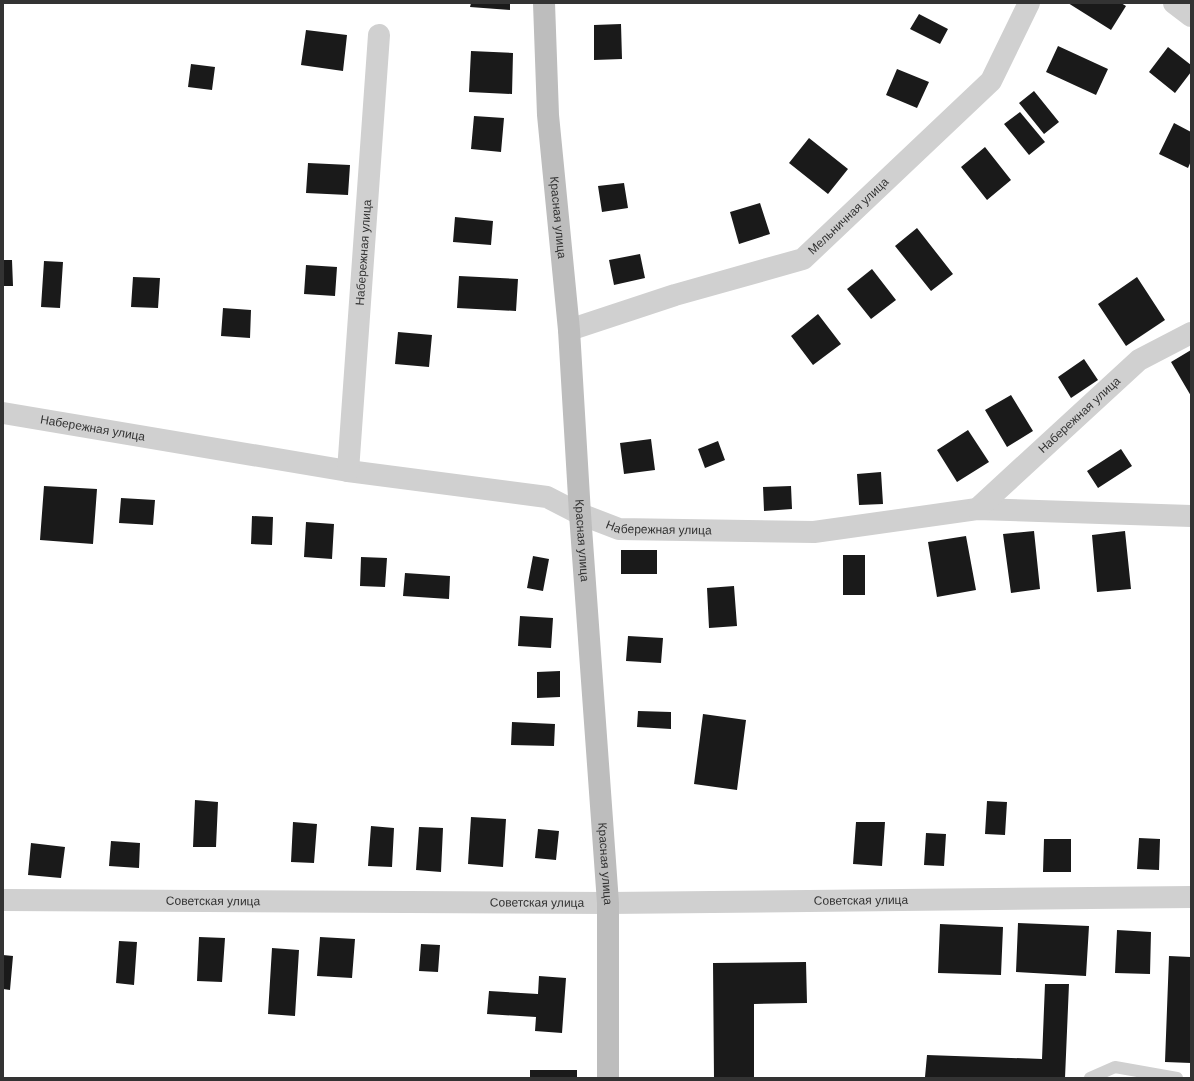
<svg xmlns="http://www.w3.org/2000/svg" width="1194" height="1081" viewBox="0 0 1194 1081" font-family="Helvetica,sans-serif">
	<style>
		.building { fill: #1a1a1a }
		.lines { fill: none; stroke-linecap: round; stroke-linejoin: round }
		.lane { stroke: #d0d0d0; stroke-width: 12 }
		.street { stroke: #d0d0d0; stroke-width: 22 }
		.secondary { stroke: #bdbdbd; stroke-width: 22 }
		.labels { text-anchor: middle; stroke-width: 4; stroke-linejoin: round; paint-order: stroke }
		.street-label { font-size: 12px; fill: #333; stroke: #fff }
	</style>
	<rect width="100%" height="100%" fill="#fff"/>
	<path class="building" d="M471,3H510V10L470,7Z
		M1068,3H1121L1126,6L1111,30Z
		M919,14L948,29L940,44L910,29Z
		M621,24L622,59L594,60V25Z
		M306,30L347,35L343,71L301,65Z
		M1058,46L1108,69L1096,95L1046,72Z
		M1168,47L1191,65V72L1175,93L1149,72Z
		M471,51L513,53L512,94L469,92Z
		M191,64L215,67L212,90L188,87Z
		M897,69L929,82L917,108L886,95Z
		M1034,91L1059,122L1044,134L1019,103Z
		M1020,112L1045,142L1029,155L1004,124Z
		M474,116L504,118L501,152L471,149Z
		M1174,123L1191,132V161L1188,168L1159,154Z
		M809,138L848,169L828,194L789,163Z
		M985,147L1011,180L987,200L961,167Z
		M308,163L350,165L348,195L306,193Z
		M624,183L628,208L602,212L598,186Z
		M760,203L770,234L739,244L730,212Z
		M455,217L493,221L491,245L453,242Z
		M917,228L953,274L931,291L895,246Z
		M640,254L645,278L614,285L609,260Z
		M3,260H12L13,286H3Z
		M44,261L63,262L60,308L41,307Z
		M306,265L337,267L335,296L304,294Z
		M872,269L896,300L871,319L847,289Z
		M459,276L518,279L516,311L457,308Z
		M133,277L160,278L158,308L131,307Z
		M1137,277L1165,320L1126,346L1098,304Z
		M223,308L251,310L250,338L221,336Z
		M818,314L841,344L813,365L791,336Z
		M398,332L432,335L429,367L395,364Z
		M1191,350V396L1171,362Z
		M1084,359L1098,380L1071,398L1058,377Z
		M1011,395L1033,431L1007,447L985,410Z
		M968,430L989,462L957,482L937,450Z
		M651,439L655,470L624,474L620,443Z
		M718,441L725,460L705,468L698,449Z
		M1121,449L1132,466L1098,488L1087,471Z
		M881,472L883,504L859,505L857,474Z
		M44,486L97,489L93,544L40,540Z
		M791,486L792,509L764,511L763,487Z
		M121,498L155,500L153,525L119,523Z
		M252,516L273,517L272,545L251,544Z
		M306,522L334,524L332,559L304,557Z
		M1034,531L1040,589L1011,593L1003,534Z
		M1125,531L1131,589L1097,592L1092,535Z
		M966,536L976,590L937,597L928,542Z
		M621,550H657V574H621Z
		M843,555H865V595H843Z
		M533,556L549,559L543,591L527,588Z
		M361,557L387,558L385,587L360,586Z
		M405,573L450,576L449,599L403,596Z
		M734,586L737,626L709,628L707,588Z
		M520,616L553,618L551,648L518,646Z
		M628,636L663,638L661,663L626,661Z
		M560,671V697L537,698V672Z
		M638,711L671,712V729L637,727Z
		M703,714L746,720L737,790L694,784Z
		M512,722L555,724L554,746L511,745Z
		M195,800L218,802L216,847H193Z
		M987,801L1007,802L1005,835L985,834Z
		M471,817L506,819L503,867L468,864Z
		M293,822L317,824L314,863L291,862Z
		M856,822H885L882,866L853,864Z
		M371,826L394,828L392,867L368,866Z
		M419,827L443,828L441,872L416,870Z
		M538,829L559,831L556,860L535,858Z
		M926,833L946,834L944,866L924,865Z
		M1139,838L1160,839L1159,870L1137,869Z
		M1044,839H1071V872H1043Z
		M111,841L140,843L139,868L109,866Z
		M31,843L65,847L61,878L28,875Z
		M1018,923L1089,926L1086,976L1016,972Z
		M940,924L1003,927L1001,975L938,973Z
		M1117,930L1151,932L1150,974L1115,973Z
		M199,937L225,938L222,982L197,981Z
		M320,937L355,939L352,978L317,976Z
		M119,941L137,942L134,985L116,983Z
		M421,944L440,945L438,972L419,971Z
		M272,948L299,950L295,1016L268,1014Z
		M3,955L13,956L10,990L3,989Z
		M1169,956L1191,957V1063L1165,1062Z
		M806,962L807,1003L754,1004V1078H714L713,963Z
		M539,976L566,978L562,1033L535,1031L536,1017L487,1014L489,991L538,994Z
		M1045,984H1069L1065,1078H964L925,1077L927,1055L1042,1059Z
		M530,1070H577V1078H530Z"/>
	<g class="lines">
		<path class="lane" d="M1090,1078L1115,1067L1177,1078"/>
		<g class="street">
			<path d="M1174,3L1191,16"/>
			<path id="s1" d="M569,330L675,295L803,259L991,81L1029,3"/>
			<path id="s2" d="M3,413L348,471L547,497L580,514L619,529L814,532L977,509L1191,516"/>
			<path id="s3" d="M348,471L379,35"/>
			<path id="s4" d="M977,509L1139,360L1191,333"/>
			<path id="s5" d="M3,900L608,903L1191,897"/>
		</g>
		<path class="secondary" id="s6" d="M544,3L548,115L569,330L580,514L608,903V1078"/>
	</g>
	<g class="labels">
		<g class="street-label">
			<text dy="4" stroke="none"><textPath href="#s1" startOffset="307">Мельничная улица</textPath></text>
			<text dy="4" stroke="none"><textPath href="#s6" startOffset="215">Красная улица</textPath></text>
			<text dy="4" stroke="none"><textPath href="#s3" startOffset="219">Набережная улица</textPath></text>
			<text dy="4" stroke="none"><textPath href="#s4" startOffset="139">Набережная улица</textPath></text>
			<text dy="4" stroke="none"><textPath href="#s2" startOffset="91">Набережная улица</textPath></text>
			<text dy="4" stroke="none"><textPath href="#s2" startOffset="669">Набережная улица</textPath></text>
			<text dy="4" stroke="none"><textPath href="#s6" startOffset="539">Красная улица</textPath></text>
			<text dy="4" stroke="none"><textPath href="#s6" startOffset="863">Красная улица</textPath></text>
			<text dy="4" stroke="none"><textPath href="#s5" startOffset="858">Советская улица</textPath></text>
			<text dy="4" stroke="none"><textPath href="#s5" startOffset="210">Советская улица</textPath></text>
			<text dy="4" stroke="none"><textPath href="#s5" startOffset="534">Советская улица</textPath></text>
		</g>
	</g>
	<rect width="1194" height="1081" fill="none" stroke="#333333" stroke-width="8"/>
</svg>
